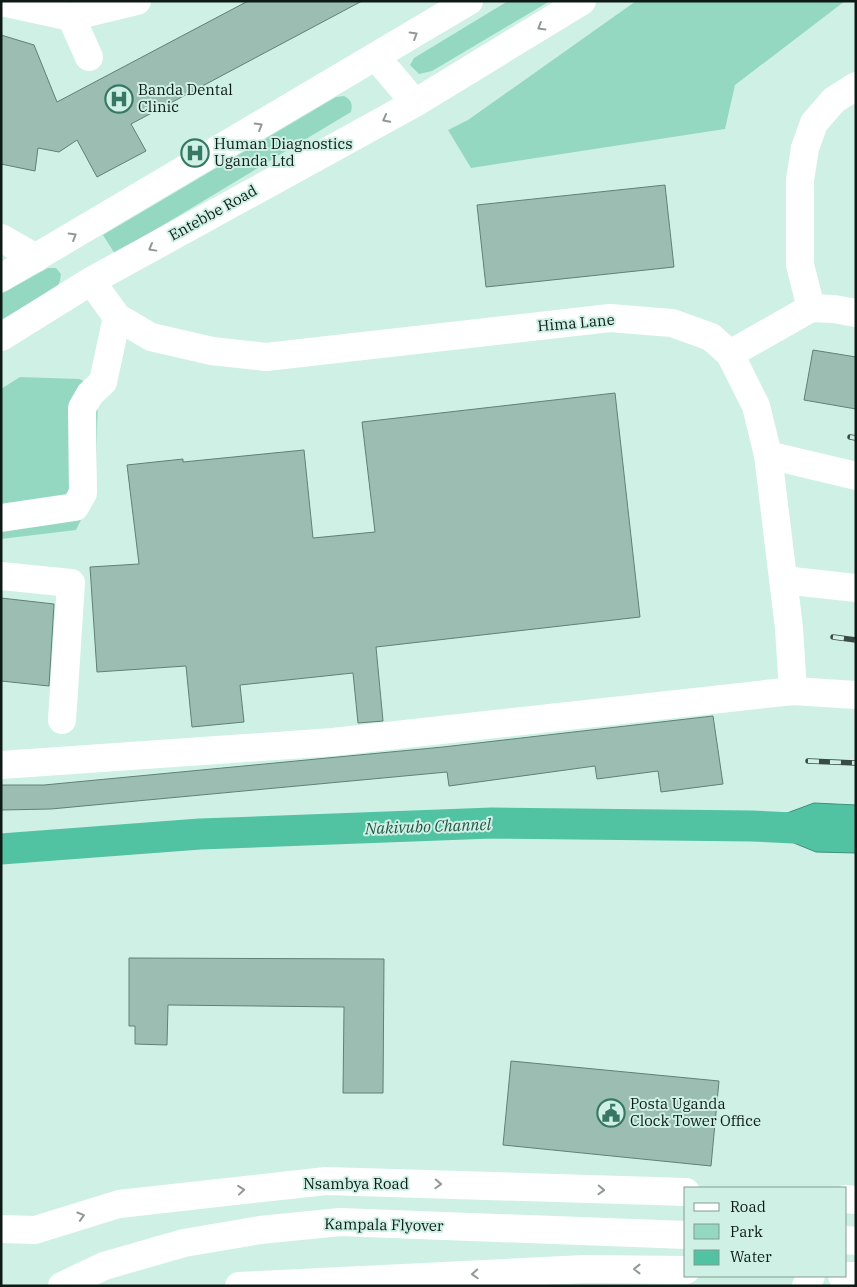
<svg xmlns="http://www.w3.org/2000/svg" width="857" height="1287" viewBox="0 0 857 1287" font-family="'IBM Plex Serif',serif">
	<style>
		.green { fill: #95d8c2 }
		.water { fill: #51c3a3; stroke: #3d9079 }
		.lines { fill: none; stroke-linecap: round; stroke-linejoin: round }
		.canal { stroke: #51c3a3; stroke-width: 31 }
		.building { fill: #9cbeb2; stroke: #608075 }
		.minor { stroke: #fff; stroke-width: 28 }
		.major { stroke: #fff; stroke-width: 28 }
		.highway { stroke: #fff; stroke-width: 28 }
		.rail-casing { stroke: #394b45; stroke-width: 5.5 }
		.rail { stroke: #cff1e5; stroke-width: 4; stroke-dasharray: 11; stroke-linecap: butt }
		.oneway { stroke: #929896 }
		.labels { text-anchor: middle; stroke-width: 4; stroke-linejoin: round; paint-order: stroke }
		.poi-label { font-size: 15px; fill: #0d1a16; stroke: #cff1e5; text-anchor: start }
		.street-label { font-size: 15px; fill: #0d1a16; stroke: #cff1e5 }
		.water-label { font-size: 16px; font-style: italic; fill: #255547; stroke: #cff1e5 }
	</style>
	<rect width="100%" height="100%" fill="#cff1e5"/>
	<path class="green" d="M508,1H550L432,71L419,74L410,65L414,58Z
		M636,1H845L735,85L725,129L471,168L448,130L468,120Z
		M344,96C351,100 353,103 351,112L115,254L103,235L336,97Z
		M48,268H56L61,274L60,281L57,288L1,320V294Z
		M20,377L79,379L98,387L96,489L76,530L1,539V389Z"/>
	<path class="water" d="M814,803L856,805V853L816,852L752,826Z"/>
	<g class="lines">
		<path class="canal" d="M1,849L200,834L492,823L752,826L856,831"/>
	</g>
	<path class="building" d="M248,1H362L131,124L146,151L97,177L77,140L59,152L38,148L35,171L1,164V35L34,45L57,102Z
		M665,185L674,267L486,287L477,205Z
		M813,350L856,357V409L804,400Z
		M615,393L640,617L376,647L383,721L358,723L353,673L240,685L244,722L192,727L186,666L97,672L90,567L139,564L127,465L183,459V462L304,450L313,538L375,532L362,422Z
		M1,598L54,604L49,686L1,681Z
		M713,716L723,784L661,792L658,771L597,779L595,766L449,786L447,772L51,809L1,810V785H44L443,747Z
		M129,958L384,959L383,1093H343L344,1007L168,1005L167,1045L135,1044V1026H129Z
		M511,1061L719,1081L711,1166L503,1145Z"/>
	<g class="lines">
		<path class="minor" d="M1,2L71,17L137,1
			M71,17L89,57
			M1,238L36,258
			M91,281L117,317L151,337L212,351L266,357L610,318L672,323L711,337L730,354L756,406L768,455L789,628L793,691L856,695
			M811,308L800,265V180L805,148L814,123L834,100L856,86
			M730,354L811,308L834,309L856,313
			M768,455L856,476
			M1,518L75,507L83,493L82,408L90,394L103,382L117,317
			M1,576L71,583L62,720
			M783,580L856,588
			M1,765L333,742L793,691
			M806,1286L811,1276"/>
		<path class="major" d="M376,57L415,103
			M1,278L469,1
			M1,337L91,281L415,103L582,1
			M846,1199L856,1200
			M1,1229L35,1230L119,1204L326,1181L686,1192
			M842,1276H856
			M239,1286L585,1269L686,1270"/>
		<path class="highway" d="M846,1240L856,1241
			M62,1286L104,1266L184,1243L260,1230L340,1222L686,1235"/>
		<g class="rail-casing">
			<path id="rail" d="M850,437L856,438
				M833,637L856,640
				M808,761L856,763"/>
		</g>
		<use href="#rail" class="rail"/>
	</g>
	<defs><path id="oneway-chevron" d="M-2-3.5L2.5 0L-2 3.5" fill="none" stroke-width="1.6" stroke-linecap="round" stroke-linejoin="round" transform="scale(1.25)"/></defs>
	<g class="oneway">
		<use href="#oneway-chevron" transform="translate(541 27) rotate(149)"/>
		<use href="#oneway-chevron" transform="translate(414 35) rotate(-31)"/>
		<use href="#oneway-chevron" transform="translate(386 119) rotate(152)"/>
		<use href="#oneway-chevron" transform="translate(259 126) rotate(-31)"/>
		<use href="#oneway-chevron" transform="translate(73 236) rotate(-31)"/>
		<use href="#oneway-chevron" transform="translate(152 248) rotate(151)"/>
		<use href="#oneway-chevron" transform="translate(438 1184) rotate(2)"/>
		<use href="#oneway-chevron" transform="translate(241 1190) rotate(-6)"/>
		<use href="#oneway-chevron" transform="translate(601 1190) rotate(2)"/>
		<use href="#oneway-chevron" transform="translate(81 1216) rotate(-17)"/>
		<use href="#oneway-chevron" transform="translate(637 1269) rotate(-180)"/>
		<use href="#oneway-chevron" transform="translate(475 1274) rotate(177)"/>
	</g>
	<defs>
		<g id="hospital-ring" transform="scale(1.4375)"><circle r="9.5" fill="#cff1e5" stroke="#387764" stroke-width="1.5"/><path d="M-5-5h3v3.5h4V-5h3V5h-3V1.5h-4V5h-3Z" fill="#387764"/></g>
		<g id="civic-ring" transform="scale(1.4375)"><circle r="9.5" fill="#cff1e5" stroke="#387764" stroke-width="1.5"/><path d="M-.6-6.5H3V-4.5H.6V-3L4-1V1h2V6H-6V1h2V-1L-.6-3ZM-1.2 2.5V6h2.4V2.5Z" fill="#387764"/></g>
	</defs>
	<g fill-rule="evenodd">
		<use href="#hospital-ring" x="119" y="99"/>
		<use href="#hospital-ring" x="195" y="153"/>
		<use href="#civic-ring" x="611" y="1113"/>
	</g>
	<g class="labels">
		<g class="poi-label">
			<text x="138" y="95">Banda Dental<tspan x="138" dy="17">Clinic</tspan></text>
			<text x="214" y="149">Human Diagnostics<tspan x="214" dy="17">Uganda Ltd</tspan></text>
			<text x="630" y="1109">Posta Uganda<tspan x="630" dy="17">Clock Tower Office</tspan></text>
		</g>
		<g class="street-label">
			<text transform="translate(213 213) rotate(-29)" y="5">Entebbe Road</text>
			<text transform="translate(576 323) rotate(-5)" y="5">Hima Lane</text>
			<text x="356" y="1189">Nsambya Road</text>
			<text transform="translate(384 1225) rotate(1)" y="5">Kampala Flyover</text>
		</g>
		<g class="water-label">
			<text transform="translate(428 826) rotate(-2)" y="6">Nakivubo Channel</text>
		</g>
	</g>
	<rect width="857" height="1287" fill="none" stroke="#0d1a16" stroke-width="5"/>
	<rect x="684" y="1187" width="162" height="90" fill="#cff1e5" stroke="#819b92"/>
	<rect x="694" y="1203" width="25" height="8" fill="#ffffff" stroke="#819b92"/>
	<text x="730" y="1212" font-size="15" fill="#0d1a16">Road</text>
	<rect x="694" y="1224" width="25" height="15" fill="#95d8c2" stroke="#819b92"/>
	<text x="730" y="1237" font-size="15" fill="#0d1a16">Park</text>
	<rect x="694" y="1250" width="25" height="15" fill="#51c3a3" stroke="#819b92"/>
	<text x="730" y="1262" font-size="15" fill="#0d1a16">Water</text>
</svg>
